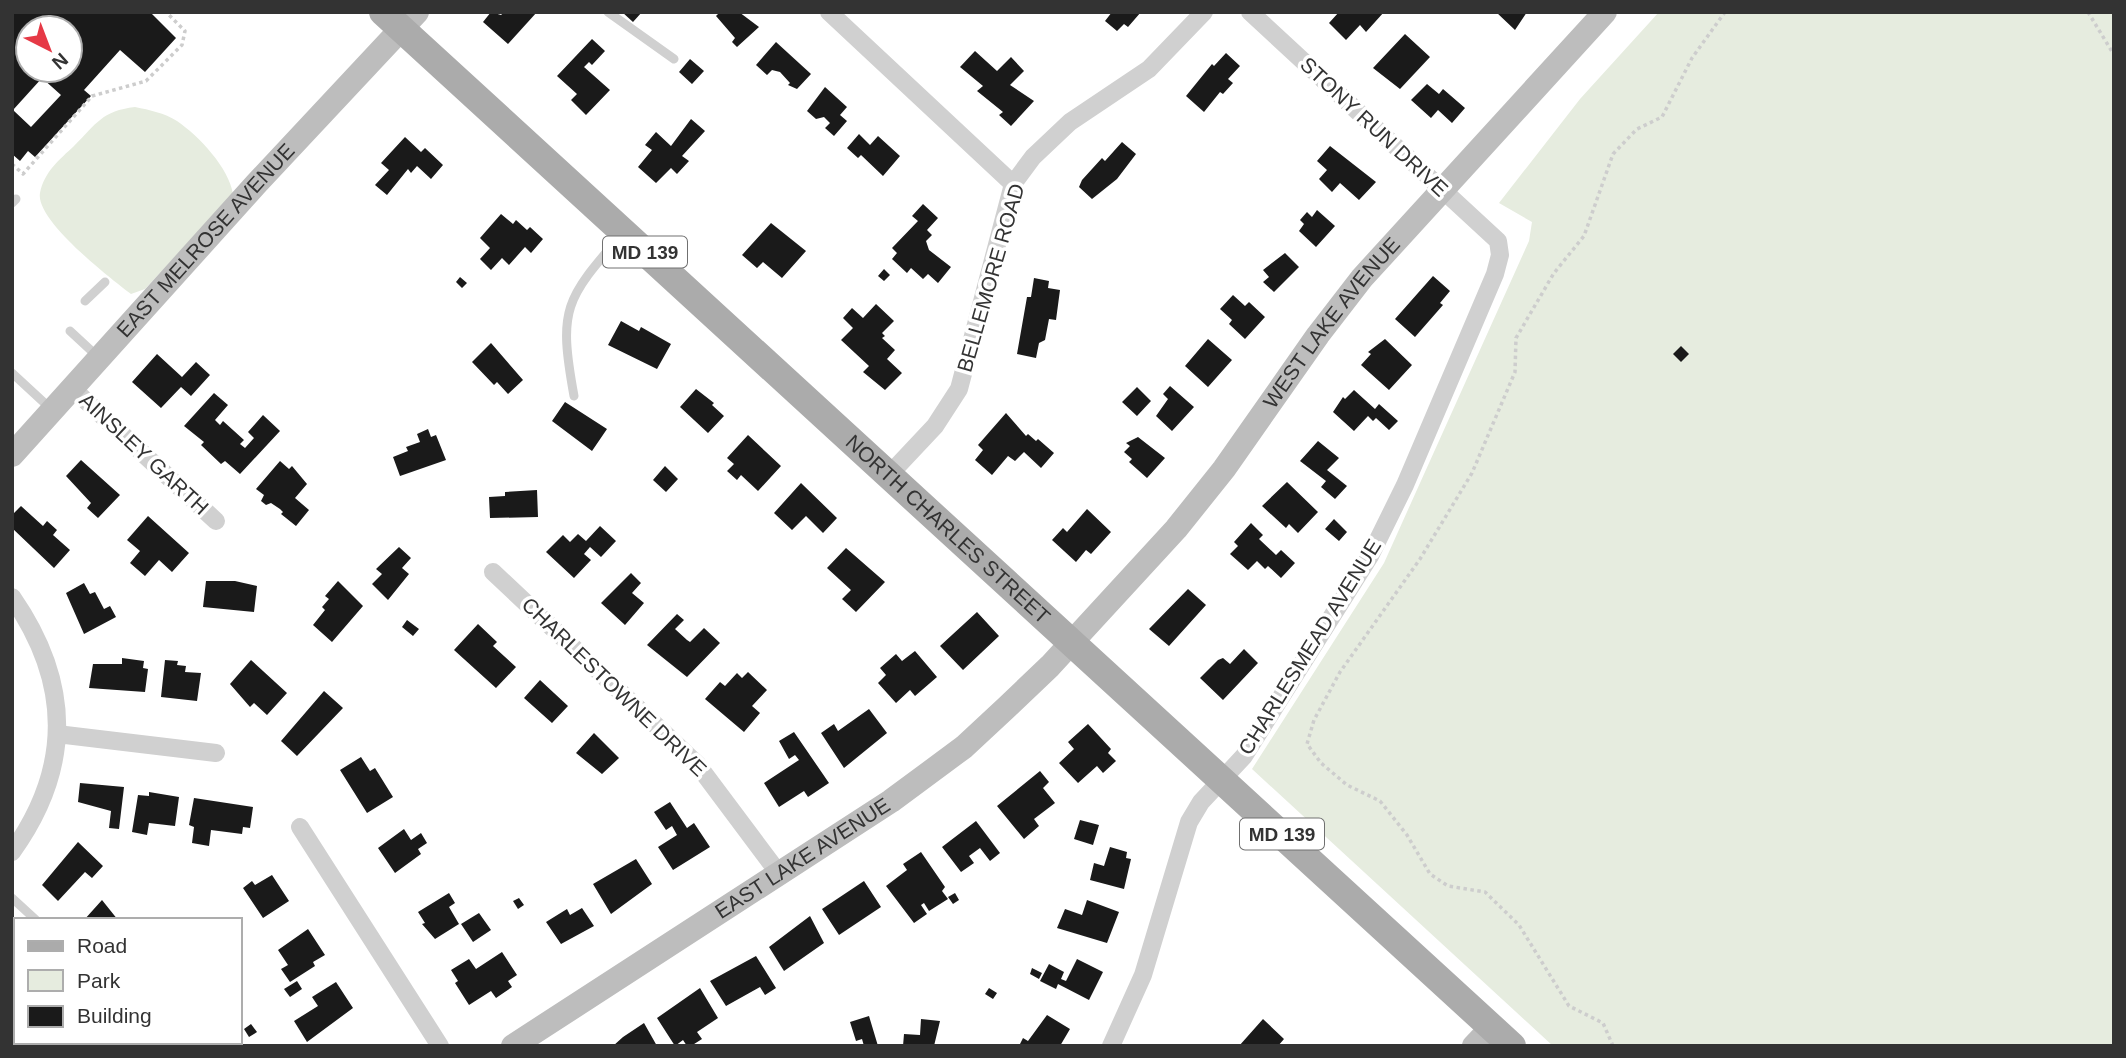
<svg xmlns="http://www.w3.org/2000/svg" width="2126" height="1058" viewBox="0 0 2126 1058" font-family="Arial,sans-serif">
	<style>
		.green { fill: #e6ecdf }
		.building { fill: #1a1a1a; fill-rule: evenodd }
		.lines { fill: none; stroke-linecap: round; stroke-linejoin: round }
		.path { stroke: #cdcdcd; stroke-width: 3.5; stroke-dasharray: 3.5 3.5; stroke-linecap: butt }
		.lane { stroke: #d0d0d0; stroke-width: 9 }
		.street { stroke: #d0d0d0; stroke-width: 18 }
		.secondary { stroke: #bdbdbd; stroke-width: 24 }
		.primary { stroke: #ababab; stroke-width: 28 }
		.labels { text-anchor: middle; stroke-width: 7; stroke-linejoin: round; paint-order: stroke }
		.shield { fill: #fff; stroke: #707070; stroke-width: 2 }
		.shield-label { font-size: 19px; font-weight: bold; fill: #333 }
		.street-label { font-size: 21px; fill: #333; stroke: #fff }
	</style>
	<rect width="100%" height="100%" fill="#fff"/>
	<path class="green" d="M1659,12H2114V1046H1553L1252,769L1384,563L1529,241L1532,222L1499,203L1580,99Z
		M135,107C150,110 164,113 177,121C199,136 229,168 233,194L145,289L131,294C110,278 35,220 40,193C44,172 60,159 74,146C97,123 102,111 135,107Z"/>
	<path class="building" d="M12,12H150L176,38L145,72L120,50L84,90L91,96L35,157L28,151L20,161L12,154ZM47,16L56,28H70V70H28V28H36ZM42,78L61,95L31,127L13,110Z
		M491,12L501,15L504,12H537L508,44L483,22Z
		M622,12H642L633,22Z
		M720,12H739L759,27L737,47L732,42L735,38L716,16Z
		M1112,12H1141L1128,27L1124,24L1117,31L1105,21Z
		M1339,12H1384L1366,32L1360,25L1346,40L1329,23Z
		M1496,12H1527L1515,30Z
		M1405,34L1430,57L1400,89L1373,68Z
		M592,39L605,51L592,65L589,62L584,67L610,90L586,115L571,100L577,94L557,76Z
		M776,42L811,74L797,89L788,85L790,83L780,72L772,70L767,75L756,65Z
		M975,51L997,71L1011,57L1024,71L1010,85L1034,101L1011,126L999,115L1003,112L977,91L983,86L960,67Z
		M1226,53L1240,66L1228,79L1233,83L1223,94L1220,92L1204,112L1186,96L1212,64L1214,66Z
		M690,59L704,71L692,84L679,72Z
		M1427,84L1439,94L1443,89L1465,108L1452,123L1438,110L1431,118L1411,100Z
		M825,87L847,107L840,115L847,121L834,136L825,128L830,123L824,117L816,119L807,111Z
		M691,119L705,131L682,156L689,161L677,174L671,168L656,183L638,167L652,150L645,145L656,132L671,146Z
		M859,134L870,145L878,136L900,156L883,176L861,155L858,158L847,148Z
		M405,137L421,152L425,148L443,165L431,179L417,166L411,173L408,169L387,195L375,185L389,170L381,163Z
		M1122,142L1136,154L1117,179L1092,199L1079,187L1082,180L1102,158L1105,161Z
		M1330,146L1376,182L1359,200L1340,183L1332,192L1319,179L1327,170L1317,161Z
		M923,204L938,218L927,230L932,235L926,241L929,250L951,267L938,283L928,274L923,279L911,268L907,273L892,259L897,253L892,248L918,221L912,216Z
		M1317,210L1335,226L1316,247L1299,231L1304,224L1300,220L1307,212L1312,217Z
		M501,214L513,224L516,220L527,230L530,227L543,239L531,253L525,247L509,265L502,258L491,270L480,259L490,248L480,238Z
		M771,223L806,251L782,278L763,262L757,268L742,255Z
		M1285,253L1299,267L1274,292L1263,282L1269,277L1263,270Z
		M884,269L890,275L884,281L878,276Z
		M1433,276L1450,291L1440,303L1443,305L1415,337L1395,319Z
		M460,277L467,283L462,288L456,282Z
		M1034,278L1049,281L1048,288L1060,290L1056,320L1049,319L1045,340L1039,343L1036,358L1017,354L1027,297H1031Z
		M1233,295L1245,306L1249,302L1265,317L1245,339L1229,324L1232,320L1220,309Z
		M876,304L894,321L882,333L885,336L882,338L895,350L887,359L902,373L885,390L863,372L869,366L841,340L853,328L843,318L852,308L863,318Z
		M621,321L639,331L641,327L671,344L657,369L608,345Z
		M1208,339L1232,360L1208,387L1185,366Z
		M1385,339L1412,365L1389,390L1361,365L1371,354L1368,352Z
		M491,343L523,380L508,394L497,382L494,385L472,362Z
		M1681,346L1689,354L1681,362L1673,354Z
		M157,354L182,377L196,362L210,375L191,396L181,387L161,408L132,382Z
		M1170,386L1194,407L1172,431L1156,416L1168,399L1163,394Z
		M1137,387L1151,401L1137,416L1122,402Z
		M696,389L714,403L712,405L724,416L708,433L680,407Z
		M1354,390L1375,409L1379,404L1398,421L1389,430L1376,418L1373,421L1368,416L1354,431L1333,412L1343,397L1345,399Z
		M214,393L228,405L215,420L220,425L223,421L244,440L240,444L245,448L254,438L248,432L263,415L280,431L240,474L225,461L221,464L201,445L204,442L184,426Z
		M565,402L607,429L592,451L552,421Z
		M1006,413L1026,436L1028,434L1036,441L1038,439L1054,453L1041,468L1024,452L1015,461L1008,456L992,475L975,460L983,450L978,445Z
		M428,429L431,437L436,435L446,460L400,476L393,457L408,451L406,447L420,442L417,434Z
		M748,435L781,466L758,491L741,475L737,480L727,471L734,464L727,458Z
		M1138,437L1165,458L1147,478L1129,462L1132,459L1124,452L1130,446L1126,443Z
		M1318,441L1339,458L1327,470L1347,486L1335,499L1321,487L1326,481L1300,461Z
		M81,460L120,495L98,518L87,508L91,503L66,476Z
		M280,461L289,469L292,466L307,484L295,498L309,510L296,526L281,514L283,512L280,509L271,503L266,505L261,501L264,495L256,489Z
		M665,466L678,479L666,492L653,480Z
		M1287,482L1318,512L1298,533L1289,524L1286,528L1262,506Z
		M801,483L837,518L823,533L806,516L792,530L774,513Z
		M537,490L538,517L490,518L489,497L505,496V492Z
		M21,506L43,526L47,521L57,530L53,535L70,550L54,568L12,528V515Z
		M1087,509L1111,532L1091,554L1086,550L1076,562L1052,540L1063,528L1067,532Z
		M148,516L189,553L172,572L159,560L145,576L130,563L140,551L127,540Z
		M1334,519L1347,532L1339,541L1325,529Z
		M1251,523L1263,535L1259,539L1276,555L1281,550L1295,563L1281,578L1268,566L1265,569L1257,561L1248,570L1230,554L1238,546L1234,542Z
		M600,526L616,541L601,557L590,547L584,554L591,560L574,578L546,552L563,535L570,542L578,534L586,541Z
		M399,547L411,558L402,568L409,574L388,600L372,584L382,574L376,569Z
		M846,548L885,582L856,612L842,599L851,590L827,568Z
		M631,573L641,583L632,593L644,603L625,625L601,603Z
		M206,581H235L257,586L254,612L203,607Z
		M338,581L363,606L332,642L313,625L325,610L322,607L329,599L325,596Z
		M84,583L90,594L95,592L104,609L110,606L116,617L84,634L66,593Z
		M1188,589L1206,605L1169,646L1149,629Z
		M977,612L999,636L963,670L940,646Z
		M677,614L684,620L675,629L687,640L690,642L704,628L720,643L687,677L647,645Z
		M407,620L419,629L413,636L402,627Z
		M478,624L497,642L493,646L516,667L496,688L454,650Z
		M1244,649L1258,663L1223,700L1200,678L1218,660L1223,658L1230,664Z
		M915,651L937,677L915,696L910,690L896,703L878,683L886,675L880,668L896,654L902,661Z
		M122,658L144,661L143,668L148,669L145,692L89,688L93,664H122Z
		M165,660L178,661L177,665L186,666L185,672L201,673L197,701L161,697Z
		M251,660L287,693L267,715L254,703L250,707L230,684Z
		M748,672L767,690L752,706L760,713L744,732L705,699L720,682L725,686L737,673L742,678Z
		M540,680L568,706L552,723L524,698Z
		M324,691L343,708L297,756L281,741Z
		M869,709L887,733L844,768L821,733L834,724L838,731Z
		M1088,724L1111,749L1108,753L1116,761L1103,773L1097,766L1078,783L1059,763L1074,749L1068,742Z
		M794,732L829,783L808,797L804,791L779,807L764,783L799,760L795,755L789,759L779,741Z
		M594,733L619,758L602,774L576,753Z
		M361,757L370,771L375,768L393,797L367,813L340,770Z
		M1040,771L1049,782L1043,788L1055,803L1034,819L1039,826L1024,839L997,806Z
		M80,783L124,787L119,829L109,828L111,811L78,802Z
		M149,792L179,797L175,826L149,823L147,835L132,832L138,795L149,796Z
		M194,798L253,807L250,828L243,827L242,834L211,830L209,846L192,843L194,827L189,825Z
		M670,802L687,828L694,823L710,847L673,870L658,847L677,835L672,826L666,830L654,812Z
		M1080,820L1099,825L1093,845L1074,839Z
		M976,821L1000,853L990,861L980,848L969,856L974,863L961,872L942,847Z
		M404,829L411,840L421,833L427,843L418,849L421,854L395,873L378,848Z
		M78,842L103,866L92,878L85,872L58,901L42,885Z
		M1110,847L1127,852L1126,858L1131,859L1124,889L1090,880L1094,863L1104,866Z
		M921,852L945,887L942,891L948,899L929,911L924,903L921,905L927,914L914,923L886,886L907,870L903,864Z
		M636,859L652,884L611,914L593,884Z
		M272,875L289,901L263,918L243,888L252,881L255,885Z
		M864,881L881,907L839,935L822,909Z
		M449,893L455,903L449,907L459,924L435,939L422,924L425,923L418,912Z
		M955,893L959,900L953,904L948,897Z
		M519,898L524,905L518,909L513,901Z
		M102,900L118,920H84Z
		M1087,900L1119,912L1107,943L1057,928L1065,909L1082,915Z
		M582,908L594,926L561,944L546,922L567,909L570,915Z
		M479,913L491,930L473,942L461,924Z
		M810,916L824,943L784,971L769,947Z
		M308,929L325,955L313,962L315,966L290,982L281,969L288,965L278,950Z
		M502,952L517,975L508,981L512,987L496,998L491,991L469,1005L455,983L458,981L451,970L469,959L476,969Z
		M756,956L776,988L765,995L760,987L726,1006L710,981Z
		M1077,959L1103,972L1089,1000L1058,984L1056,989L1040,981L1049,964L1064,972L1061,979L1066,981Z
		M1032,968L1042,973L1039,979L1030,974Z
		M297,981L302,989L290,997L284,989Z
		M336,982L353,1008L307,1042L294,1021L318,1006L312,997Z
		M700,988L718,1018L697,1032L702,1039L691,1046H687L683,1040L675,1046L657,1018Z
		M989,988L997,993L993,999L985,994Z
		M1047,1015L1070,1029L1060,1046H1019L1023,1038L1028,1041Z
		M869,1016L878,1046H864L862,1039L856,1041L850,1022Z
		M921,1019L940,1021L934,1046H903L904,1034L920,1035Z
		M1263,1019L1284,1039L1278,1046H1239Z
		M644,1023L657,1046H613L623,1037Z
		M251,1024L257,1032L249,1037L244,1029Z"/>
	<g class="lines">
		<path class="path" d="M2088,12L2114,55
			M12,164L23,174L92,96L146,81L182,45L185,31L166,12
			M1613,1046L1603,1023L1569,1006L1519,925L1485,892L1448,886L1430,874L1407,835L1380,801L1347,785L1321,763L1307,744L1314,720L1340,672L1420,559L1472,473L1515,372L1516,338L1554,273L1584,236L1613,154L1637,129L1662,117L1692,58L1725,12"/>
		<path class="lane" d="M608,12L674,59
			M12,203L16,199
			M85,301L105,282
			M70,331L97,356
			M12,373L51,409
			M574,396C558,308 565,300 622,234
			M12,898L36,920"/>
		<path class="street" d="M829,12L1013,184
			M72,388L216,521
			M888,476L935,426L959,389L1013,184L1033,157L1070,122L1149,69L1204,12
			M493,572L697,764L780,875
			M12,597C71,682 73,767 12,852
			M57,734L216,753
			M300,827L440,1046
			M1111,1046L1143,975L1189,822L1201,802L1244,756L1370,556L1405,485L1495,274L1500,255L1498,241L1250,12"/>
		<g class="secondary">
			<path id="s1" d="M12,455L257,183L417,12"/>
			<path id="s2" d="M513,1046L891,801L964,747L1007,707L1050,666L1176,529L1224,469L1318,335L1362,278L1605,12"/>
			<path d="M1474,1046L1492,1027"/>
		</g>
		<path class="primary" id="s3" d="M383,12L1512,1046"/>
	</g>
	<g class="labels">
		<g class="shield">
			<rect x="603" y="236.5" width="84" height="31" rx="5"/>
			<rect x="1240" y="818.5" width="84" height="31" rx="5"/>
		</g>
		<g class="shield-label">
			<text x="645" y="259">MD 139</text>
			<text x="1282" y="841">MD 139</text>
		</g>
		<g class="street-label">
			<text transform="translate(1374 127) rotate(43)" y="7">STONY RUN DRIVE</text>
			<text dy="7" stroke="none"><textPath href="#s1" startOffset="289">EAST MELROSE AVENUE</textPath></text>
			<text transform="translate(991 278) rotate(-74)" y="7">BELLEMORE ROAD</text>
			<text dy="7" stroke="none"><textPath href="#s2" startOffset="1104">WEST LAKE AVENUE</textPath></text>
			<text transform="translate(144 454) rotate(43)" y="7">AINSLEY GARTH</text>
			<text dy="7" stroke="none"><textPath href="#s3" startOffset="766">NORTH CHARLES STREET</textPath></text>
			<text transform="translate(1310 647) rotate(-58)" y="7">CHARLESMEAD AVENUE</text>
			<text transform="translate(614 687) rotate(44)" y="7">CHARLESTOWNE DRIVE</text>
			<text dy="7" stroke="none"><textPath href="#s2" startOffset="345">EAST LAKE AVENUE</textPath></text>
		</g>
	</g>
	<rect width="2126" height="1058" fill="none" stroke="#333333" stroke-width="28"/>
	<rect x="14" y="918" width="228" height="126" fill="#ffffff" stroke="#adadad" stroke-width="2"/>
	<rect x="28" y="941" width="35" height="10" fill="#ababab" stroke="#adadad" stroke-width="2"/>
	<text x="77" y="953" font-size="21" fill="#333333">Road</text>
	<rect x="28" y="970" width="35" height="21" fill="#e6ecdf" stroke="#adadad" stroke-width="2"/>
	<text x="77" y="988" font-size="21" fill="#333333">Park</text>
	<rect x="28" y="1006" width="35" height="21" fill="#1a1a1a" stroke="#adadad" stroke-width="2"/>
	<text x="77" y="1023" font-size="21" fill="#333333">Building</text>
	<g transform="translate(49 49) rotate(138)"><circle r="33" fill="#ffffff" stroke="#adadad" stroke-width="2"/>
	<path d="M0-5L12 26L0 18L-12 26Z" fill="#e63946"/>
	<text y="-10" font-size="19" font-weight="bold" text-anchor="middle" fill="#333333">N</text>
	</g>
</svg>
